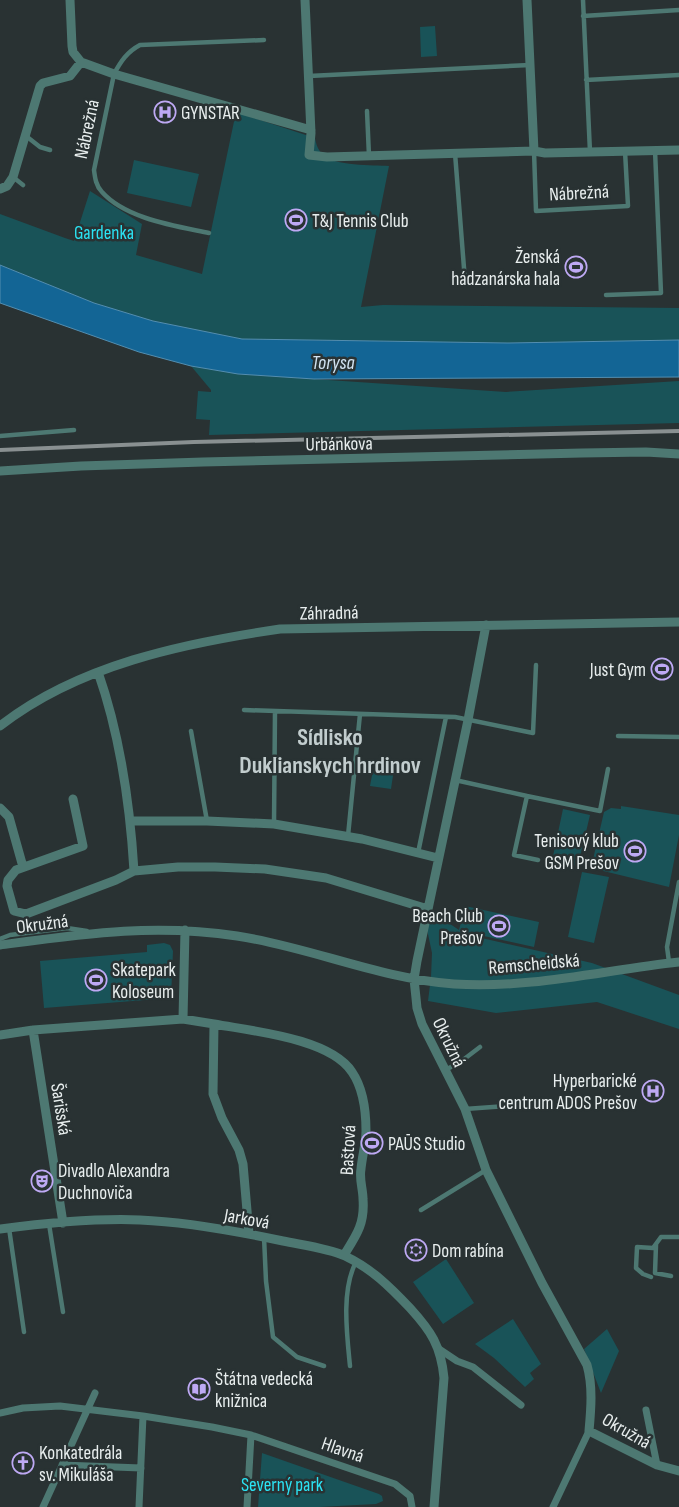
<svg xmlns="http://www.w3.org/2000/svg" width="679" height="1507" viewBox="0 0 679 1507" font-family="'Sofia Sans Condensed',sans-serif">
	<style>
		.green { fill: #195358 }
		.water { fill: #136595; stroke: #538eb0 }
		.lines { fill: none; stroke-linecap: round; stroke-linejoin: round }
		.service { stroke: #4d7872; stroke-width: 4.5 }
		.pedestrian { stroke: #4d7872; stroke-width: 7 }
		.minor { stroke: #4d7872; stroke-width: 9 }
		.rail { stroke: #899091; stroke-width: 4 }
		.labels { text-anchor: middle; stroke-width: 5; stroke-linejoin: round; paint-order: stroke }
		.poi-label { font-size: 19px; fill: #e8eeee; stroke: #293233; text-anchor: start }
		.street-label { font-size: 19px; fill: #e8eeee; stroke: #293233 }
		.park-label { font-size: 19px; fill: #2be3f3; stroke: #293233 }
		.water-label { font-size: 20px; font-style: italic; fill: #d2e4f2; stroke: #293233 }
		.district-label { font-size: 24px; font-weight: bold; fill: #c2cdce; stroke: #293233 }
	</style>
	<rect width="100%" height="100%" fill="#293233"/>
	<path class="green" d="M435,26L437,56L421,57L420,27Z
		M236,112L315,138C316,144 318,150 323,155C334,166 373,165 389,166L361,307L383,305L679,308V340L508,343L242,339L153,321L94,303L0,265V214L65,238L74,241L90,191L142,224L136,255L202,274Z
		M134,160L199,174L191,207L127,193Z
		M191,366L238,374L506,392L679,381V423L209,435L210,420L196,419L198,391L211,392V390Z
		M375,759L395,762L391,789L370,786Z
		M621,806L679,815V835L669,887L591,868L604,812L611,808L621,809Z
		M563,809L590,815L578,866L552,861Z
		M582,872L609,877L594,943L568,937Z
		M465,906L539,922L534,947L461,931L464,934L592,963L679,995V1029L597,1002L496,1013L428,1001L431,977L432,953L425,920L428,909L459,930Z
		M164,943L170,945L173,951L171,998L44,1008L40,961L147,952V945Z
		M446,1259L474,1303L443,1324L413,1282Z
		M513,1319L541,1364L530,1373L534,1379L525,1387L494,1358L475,1344Z
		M607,1329L619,1351L601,1393L584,1349Z
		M262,1453L379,1494L382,1496L383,1501L376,1504L319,1507H258Z"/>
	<path class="water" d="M0,265L94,303L153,321L242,339L508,343L679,340V377L314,379L238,374L191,366L139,352L0,303Z"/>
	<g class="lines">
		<path class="service" d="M583,0L590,152
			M583,16L679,10
			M309,76L530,65
			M586,80L679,75
			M367,111L369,156
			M26,136L40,147L50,150
			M534,151L536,211L628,206L625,151
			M455,153L465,281
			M13,177L23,185
			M209,233C176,226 126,219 102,192C96,186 95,178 94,170L114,74C121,61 127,52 140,45L264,40
			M606,295L661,293L655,150
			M0,436L74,430
			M244,710L455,717L533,733L536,665
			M191,731L207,821
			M618,736L679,737
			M455,780L527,796L514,855L538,860
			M527,796L600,811L608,769
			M274,824L275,711
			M348,836L360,714
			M418,853L446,717
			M0,939L10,935L67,928L87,931
			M669,962L667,947L679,882
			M445,1070L459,1063L480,1047
			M465,1109L551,1103
			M421,1210L486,1170
			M49,1224L63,1312
			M9,1228L24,1332
			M264,1237L266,1281L273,1337L297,1357L324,1366
			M656,1245L655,1273L671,1276
			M651,1277L643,1274L636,1268L637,1247L653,1248L661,1237H679
			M350,1366C347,1335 341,1290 356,1262"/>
		<path class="pedestrian" d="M439,1349L457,1361L473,1367L521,1405
			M646,1410L657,1465
			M0,1413L23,1408L60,1406L143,1416L212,1427L251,1435L395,1484L410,1496L412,1507
			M62,1465L141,1468
			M43,1507L95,1393
			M139,1507L143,1416
			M247,1507L251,1435
			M553,1507L589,1431"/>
		<path class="minor" d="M70,0L72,46L73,52L81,62L114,74L311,130
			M305,0L311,133L309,155L327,157L534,151L545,153L679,150
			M527,0L534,151
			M0,189L7,186L13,177L40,86L43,83L70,76L81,62
			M0,471L81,466L203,462L582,453L646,452L679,454
			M486,625L468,720L417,961L414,979L416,998L417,1008L422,1024L465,1109L486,1170L542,1283L587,1365C593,1386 591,1409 589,1431L657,1465L679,1471
			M98,672C120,735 130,804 134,871
			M0,726C78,665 184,643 280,629L679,622
			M73,799L83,846L16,870L8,880L7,886L14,911L26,914L116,880L134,871L178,867H215L265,869L326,878L428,909
			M0,808L9,817L23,867
			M130,821H207L274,824L362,839L438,858
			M0,945C82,934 154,923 237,936C310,947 380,979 454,984C530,989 604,970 679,962
			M183,1019L185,930
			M214,1024C251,1031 330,1038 352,1072C363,1088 366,1112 366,1131C366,1143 362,1157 361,1169C359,1179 363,1189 363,1199C365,1224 356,1236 344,1255
			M33,1030L63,1223
			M0,1035L33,1030L183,1019L214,1024L213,1094L222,1118L239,1150L243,1164L249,1234
			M0,1229C46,1223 93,1218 140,1220C188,1222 236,1231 283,1241C302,1245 328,1248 345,1256C371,1268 390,1287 410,1308C431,1331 441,1346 444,1378L434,1507"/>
		<path class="rail" d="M0,450L194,442L679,431"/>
	</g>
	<defs>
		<g id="hospital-ring" transform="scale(1.125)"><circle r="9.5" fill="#293233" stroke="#bea9f4" stroke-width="1.5"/><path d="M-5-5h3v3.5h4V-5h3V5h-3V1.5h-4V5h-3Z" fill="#bea9f4"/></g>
		<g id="stadium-ring" transform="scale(1.125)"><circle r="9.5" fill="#293233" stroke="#bea9f4" stroke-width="1.5"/><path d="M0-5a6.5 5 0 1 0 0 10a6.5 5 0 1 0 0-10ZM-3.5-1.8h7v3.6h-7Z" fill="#bea9f4"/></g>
		<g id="theatre-ring" transform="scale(1.125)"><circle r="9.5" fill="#293233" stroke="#bea9f4" stroke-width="1.5"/><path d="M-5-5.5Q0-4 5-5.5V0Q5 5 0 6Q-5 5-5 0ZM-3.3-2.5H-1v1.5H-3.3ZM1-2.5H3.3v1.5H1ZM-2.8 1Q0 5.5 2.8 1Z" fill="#bea9f4"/></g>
		<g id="synagogue-ring" transform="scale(1.125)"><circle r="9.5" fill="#293233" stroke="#bea9f4" stroke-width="1.5"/><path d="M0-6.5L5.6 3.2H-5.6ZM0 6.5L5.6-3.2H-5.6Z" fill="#bea9f4"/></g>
		<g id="library-ring" transform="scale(1.125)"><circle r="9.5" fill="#293233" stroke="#bea9f4" stroke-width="1.5"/><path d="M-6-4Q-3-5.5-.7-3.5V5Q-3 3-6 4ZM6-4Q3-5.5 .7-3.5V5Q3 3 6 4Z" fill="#bea9f4"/></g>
		<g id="church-ring" transform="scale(1.125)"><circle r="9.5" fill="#293233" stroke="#bea9f4" stroke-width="1.5"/><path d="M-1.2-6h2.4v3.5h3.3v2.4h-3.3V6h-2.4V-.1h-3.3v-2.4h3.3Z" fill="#bea9f4"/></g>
	</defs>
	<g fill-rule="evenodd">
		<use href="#hospital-ring" x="165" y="112"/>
		<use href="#stadium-ring" x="296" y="220"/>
		<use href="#stadium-ring" x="576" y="267"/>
		<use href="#stadium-ring" x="662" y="669"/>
		<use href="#stadium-ring" x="635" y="851"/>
		<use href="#stadium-ring" x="499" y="926"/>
		<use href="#stadium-ring" x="96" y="980"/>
		<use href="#hospital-ring" x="653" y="1091"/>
		<use href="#stadium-ring" x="372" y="1143"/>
		<use href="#theatre-ring" x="42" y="1181"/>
		<use href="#synagogue-ring" x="416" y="1250"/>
		<use href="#library-ring" x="199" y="1389"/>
		<use href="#church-ring" x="23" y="1463"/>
	</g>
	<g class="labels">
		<g class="poi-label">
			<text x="181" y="119">GYNSTAR</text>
			<text x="312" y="227">T&amp;J Tennis Club</text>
			<text x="560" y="263" text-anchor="end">Ženská<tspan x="560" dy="22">hádzanárska hala</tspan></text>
			<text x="646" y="676" text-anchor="end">Just Gym</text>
			<text x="619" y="847" text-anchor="end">Tenisový klub<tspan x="619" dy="22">GSM Prešov</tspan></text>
			<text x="483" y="922" text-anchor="end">Beach Club<tspan x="483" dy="22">Prešov</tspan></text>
			<text x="112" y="976">Skatepark<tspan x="112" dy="22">Koloseum</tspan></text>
			<text x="637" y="1087" text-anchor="end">Hyperbarické<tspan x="637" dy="22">centrum ADOS Prešov</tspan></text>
			<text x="388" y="1150">PAŪS Studio</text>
			<text x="58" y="1177">Divadlo Alexandra<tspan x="58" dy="22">Duchnoviča</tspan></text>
			<text x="432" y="1257">Dom rabína</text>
			<text x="215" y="1385">Štátna vedecká<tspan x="215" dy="22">knižnica</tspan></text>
			<text x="39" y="1459">Konkatedrála<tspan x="39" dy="22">sv. Mikuláša</tspan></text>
		</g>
		<g class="street-label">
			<text transform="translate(86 129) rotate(-78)" y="7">Nábrežná</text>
			<text transform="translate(579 192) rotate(-3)" y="7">Nábrežná</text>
			<text transform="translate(339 443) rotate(-1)" y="7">Urbánkova</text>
			<text transform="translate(329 612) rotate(-1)" y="7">Záhradná</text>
			<text transform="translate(42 923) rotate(-7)" y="7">Okružná</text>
			<text transform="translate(534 963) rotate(-5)" y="7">Remscheidská</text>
			<text transform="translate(450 1042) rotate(64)" y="7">Okružná</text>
			<text transform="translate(62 1109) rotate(81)" y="7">Šarišská</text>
			<text transform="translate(347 1150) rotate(-87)" y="7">Baštová</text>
			<text transform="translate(247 1218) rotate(10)" y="7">Jarková</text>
			<text transform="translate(627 1430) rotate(30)" y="7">Okružná</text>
			<text transform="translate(343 1449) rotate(19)" y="7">Hlavná</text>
		</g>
		<g class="park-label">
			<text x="104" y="239">Gardenka</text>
			<text x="282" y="1491">Severný park</text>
		</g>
		<g class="water-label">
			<text x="333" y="369">Torysa</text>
		</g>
		<g class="district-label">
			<text x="330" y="745">Sídlisko<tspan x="330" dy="28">Duklianskych hrdinov</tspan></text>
		</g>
	</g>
</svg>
